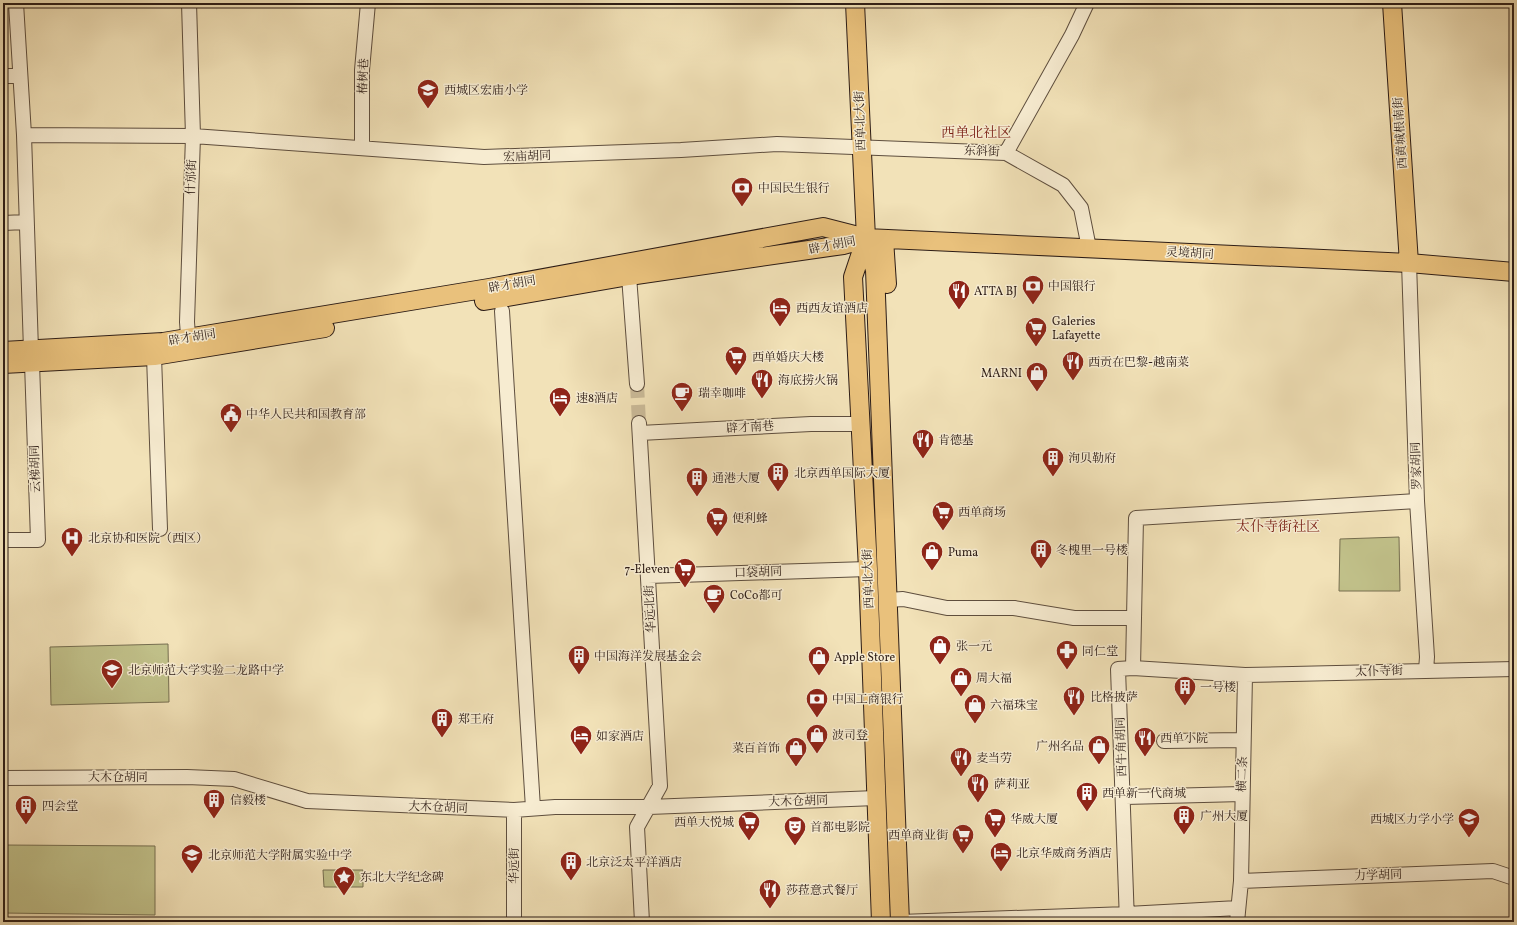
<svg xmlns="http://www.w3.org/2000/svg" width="1517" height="925" viewBox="0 0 1517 925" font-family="Vollkorn,'Noto Serif SC',serif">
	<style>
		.green { fill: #c1c18a; stroke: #766e50 }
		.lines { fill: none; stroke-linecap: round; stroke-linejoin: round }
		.minor-tunnel { stroke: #caba98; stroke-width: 14; stroke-dasharray: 14 7; stroke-linecap: butt }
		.minor-casing { stroke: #5e4e3e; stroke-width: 16 }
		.major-casing { stroke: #2c1c16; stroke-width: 20 }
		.minor { stroke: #f7ecd1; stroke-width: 14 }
		.major { stroke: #e9c17c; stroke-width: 18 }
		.labels { text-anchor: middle; stroke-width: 3; stroke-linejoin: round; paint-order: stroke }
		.street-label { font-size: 12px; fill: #2c1c16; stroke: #f7ecd1 }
		.poi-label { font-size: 12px; fill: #2c1c16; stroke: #f7ecd1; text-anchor: start }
		.quarter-label { font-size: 14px; fill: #7a1f14; stroke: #f7ecd1 }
	</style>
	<rect width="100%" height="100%" fill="#f2e2b8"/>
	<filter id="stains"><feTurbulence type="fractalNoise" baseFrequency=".005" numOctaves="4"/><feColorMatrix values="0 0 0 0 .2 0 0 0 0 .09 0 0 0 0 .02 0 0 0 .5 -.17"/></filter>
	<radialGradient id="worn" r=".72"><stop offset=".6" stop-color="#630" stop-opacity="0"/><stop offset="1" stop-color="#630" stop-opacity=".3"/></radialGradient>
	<path class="green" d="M1399,537L1400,591H1339L1340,539Z
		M168,644L169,702L51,705L50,647Z
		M3,845L155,846V915L3,913Z
		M323,870H363V887H324Z"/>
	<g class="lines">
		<path class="minor-tunnel" d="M637,384L639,423"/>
		<g class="minor-casing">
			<path id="minor" d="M16,3L24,135L31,350
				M189,3L193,136L187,322L189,348
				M3,76H20
				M24,135L193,136L484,157L681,150L777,144L1006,153L1072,35L1087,3
				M362,148V70L368,3
				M1006,153L1063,185L1081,208L1089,248
				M3,223L26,222
				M1409,263L1417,501L1427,657L1426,670
				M629,276L637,384
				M502,311L533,808
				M154,356L160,529
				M639,423L660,786L637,827L642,922
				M640,433L811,424H861
				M1417,501L1136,518L1133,668L1245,675L1514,669
				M3,540H38L32,363
				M648,576L868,569
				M889,600L903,599L947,608H1014L1074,618H1133
				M1164,741L1243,740
				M3,778L187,777L234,779L307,801L514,810L555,807H649L876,798
				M1125,797L1242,794
				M1241,881L1493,871L1514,878
				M514,922V810
				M900,922L1127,914L1238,908
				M1127,922L1118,669L1133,668
				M1237,922L1241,881L1245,675"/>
		</g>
		<g class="major-casing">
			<path id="major" d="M855,3L866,238L875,270L900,922
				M1392,3L1409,263
				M866,238L853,277L868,569L881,922
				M884,239L887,284
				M484,301L629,276L843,245L865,239
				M3,351L163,342L489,288L823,227L866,238L1409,263L1514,272
				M3,364L154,356L325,328"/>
		</g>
		<use href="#minor" class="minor"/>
		<use href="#major" class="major"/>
	</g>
	<defs>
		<g id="school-pin" transform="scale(1.15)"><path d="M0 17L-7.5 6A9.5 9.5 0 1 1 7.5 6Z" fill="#8f2418" stroke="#f7ecd1"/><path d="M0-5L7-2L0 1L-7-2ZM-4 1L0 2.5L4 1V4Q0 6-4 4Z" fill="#fff"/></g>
		<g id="bank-pin" transform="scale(1.15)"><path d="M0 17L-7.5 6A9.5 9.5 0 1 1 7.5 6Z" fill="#8f2418" stroke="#f7ecd1"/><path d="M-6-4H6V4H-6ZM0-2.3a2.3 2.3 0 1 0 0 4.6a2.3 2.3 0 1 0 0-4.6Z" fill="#fff"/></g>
		<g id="restaurant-pin" transform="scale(1.15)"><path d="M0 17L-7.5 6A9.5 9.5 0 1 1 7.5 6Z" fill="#8f2418" stroke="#f7ecd1"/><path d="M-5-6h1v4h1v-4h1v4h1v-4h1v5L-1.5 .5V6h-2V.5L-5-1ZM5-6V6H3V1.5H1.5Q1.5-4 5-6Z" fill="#fff"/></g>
		<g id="hotel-pin" transform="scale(1.15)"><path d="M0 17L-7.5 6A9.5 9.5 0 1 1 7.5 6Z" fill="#8f2418" stroke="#f7ecd1"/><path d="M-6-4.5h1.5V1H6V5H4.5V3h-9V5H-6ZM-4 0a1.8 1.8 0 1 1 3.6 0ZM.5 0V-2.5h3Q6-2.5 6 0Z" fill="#fff"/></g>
		<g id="supermarket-pin" transform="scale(1.15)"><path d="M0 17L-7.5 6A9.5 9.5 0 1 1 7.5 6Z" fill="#8f2418" stroke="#f7ecd1"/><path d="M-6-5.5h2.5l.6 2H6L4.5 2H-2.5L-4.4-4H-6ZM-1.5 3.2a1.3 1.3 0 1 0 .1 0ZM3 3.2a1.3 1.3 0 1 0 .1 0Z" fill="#fff"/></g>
		<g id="shop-pin" transform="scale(1.15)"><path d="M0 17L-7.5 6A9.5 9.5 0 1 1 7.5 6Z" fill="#8f2418" stroke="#f7ecd1"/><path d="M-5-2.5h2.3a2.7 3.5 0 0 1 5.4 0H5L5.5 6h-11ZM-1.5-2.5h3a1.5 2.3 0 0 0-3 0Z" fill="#fff"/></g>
		<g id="cafe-pin" transform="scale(1.15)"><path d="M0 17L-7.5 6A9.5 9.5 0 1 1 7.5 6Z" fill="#8f2418" stroke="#f7ecd1"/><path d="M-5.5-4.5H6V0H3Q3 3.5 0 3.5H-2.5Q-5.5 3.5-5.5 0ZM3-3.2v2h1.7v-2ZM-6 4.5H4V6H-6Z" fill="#fff"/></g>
		<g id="civic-pin" transform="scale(1.15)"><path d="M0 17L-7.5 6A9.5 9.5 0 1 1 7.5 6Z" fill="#8f2418" stroke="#f7ecd1"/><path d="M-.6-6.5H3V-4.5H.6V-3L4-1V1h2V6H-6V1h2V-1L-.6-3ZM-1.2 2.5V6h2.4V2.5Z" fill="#fff"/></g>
		<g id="building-pin" transform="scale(1.15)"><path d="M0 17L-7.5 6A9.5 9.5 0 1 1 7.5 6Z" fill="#8f2418" stroke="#f7ecd1"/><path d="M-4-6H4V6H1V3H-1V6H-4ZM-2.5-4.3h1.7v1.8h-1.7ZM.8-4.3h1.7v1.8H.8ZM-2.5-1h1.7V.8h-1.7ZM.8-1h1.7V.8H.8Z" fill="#fff"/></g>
		<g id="hospital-pin" transform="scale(1.15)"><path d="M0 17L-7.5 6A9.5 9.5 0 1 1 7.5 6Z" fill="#8f2418" stroke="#f7ecd1"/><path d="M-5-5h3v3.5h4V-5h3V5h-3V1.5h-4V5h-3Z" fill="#fff"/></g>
		<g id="pharmacy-pin" transform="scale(1.15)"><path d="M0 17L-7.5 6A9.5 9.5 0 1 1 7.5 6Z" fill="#8f2418" stroke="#f7ecd1"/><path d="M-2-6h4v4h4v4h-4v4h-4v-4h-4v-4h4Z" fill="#fff"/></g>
		<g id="theatre-pin" transform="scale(1.15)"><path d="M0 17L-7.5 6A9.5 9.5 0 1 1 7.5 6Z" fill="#8f2418" stroke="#f7ecd1"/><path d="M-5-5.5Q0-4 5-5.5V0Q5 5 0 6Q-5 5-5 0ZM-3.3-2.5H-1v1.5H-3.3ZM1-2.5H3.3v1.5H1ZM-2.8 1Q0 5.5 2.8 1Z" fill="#fff"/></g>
		<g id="sight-pin" transform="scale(1.15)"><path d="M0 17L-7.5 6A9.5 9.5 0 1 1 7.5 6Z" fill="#8f2418" stroke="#f7ecd1"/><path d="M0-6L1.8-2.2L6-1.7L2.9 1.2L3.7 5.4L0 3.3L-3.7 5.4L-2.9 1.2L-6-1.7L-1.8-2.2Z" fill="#fff"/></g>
	</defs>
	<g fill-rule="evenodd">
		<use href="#school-pin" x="428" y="90"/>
		<use href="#bank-pin" x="742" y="188"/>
		<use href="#bank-pin" x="1033" y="286"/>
		<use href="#restaurant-pin" x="959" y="291"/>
		<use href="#hotel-pin" x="780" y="308"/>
		<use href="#supermarket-pin" x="1036" y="328"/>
		<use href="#supermarket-pin" x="736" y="357"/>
		<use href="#restaurant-pin" x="1073" y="362"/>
		<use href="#shop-pin" x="1037" y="373"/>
		<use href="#restaurant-pin" x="762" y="380"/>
		<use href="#cafe-pin" x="682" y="393"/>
		<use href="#hotel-pin" x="560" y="398"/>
		<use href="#civic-pin" x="231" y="414"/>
		<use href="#restaurant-pin" x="923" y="440"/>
		<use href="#building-pin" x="1053" y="458"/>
		<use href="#building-pin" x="778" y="473"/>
		<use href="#building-pin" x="697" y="478"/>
		<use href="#supermarket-pin" x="943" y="512"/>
		<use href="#supermarket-pin" x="717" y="518"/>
		<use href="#hospital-pin" x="72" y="538"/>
		<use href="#building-pin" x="1041" y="550"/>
		<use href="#shop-pin" x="932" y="552"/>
		<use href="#supermarket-pin" x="685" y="569"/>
		<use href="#cafe-pin" x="714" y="595"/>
		<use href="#shop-pin" x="940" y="646"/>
		<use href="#pharmacy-pin" x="1067" y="651"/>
		<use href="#building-pin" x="579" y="656"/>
		<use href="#shop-pin" x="819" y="657"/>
		<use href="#school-pin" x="112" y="670"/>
		<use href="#shop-pin" x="961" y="678"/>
		<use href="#building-pin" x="1185" y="687"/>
		<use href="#restaurant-pin" x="1074" y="697"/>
		<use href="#bank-pin" x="817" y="699"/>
		<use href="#shop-pin" x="975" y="705"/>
		<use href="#building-pin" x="442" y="719"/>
		<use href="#shop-pin" x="817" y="735"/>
		<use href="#hotel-pin" x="581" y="736"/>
		<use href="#restaurant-pin" x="1145" y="738"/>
		<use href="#shop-pin" x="1099" y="746"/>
		<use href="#shop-pin" x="796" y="748"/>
		<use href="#restaurant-pin" x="961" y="758"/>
		<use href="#restaurant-pin" x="978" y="784"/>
		<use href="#building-pin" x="1087" y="793"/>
		<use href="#building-pin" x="214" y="800"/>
		<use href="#building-pin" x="26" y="806"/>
		<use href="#building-pin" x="1184" y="816"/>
		<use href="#supermarket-pin" x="995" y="819"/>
		<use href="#school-pin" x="1469" y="819"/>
		<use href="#supermarket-pin" x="749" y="822"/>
		<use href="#theatre-pin" x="795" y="827"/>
		<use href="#supermarket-pin" x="963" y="835"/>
		<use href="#hotel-pin" x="1001" y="853"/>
		<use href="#school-pin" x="192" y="855"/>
		<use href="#building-pin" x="571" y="862"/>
		<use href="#sight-pin" x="344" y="877"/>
		<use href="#restaurant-pin" x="770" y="890"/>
	</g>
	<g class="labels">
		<g class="street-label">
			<text transform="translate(363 76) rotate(-88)" y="4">椿树巷</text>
			<text transform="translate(860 121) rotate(-92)" y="4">西单北大街</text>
			<text transform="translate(1400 133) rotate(-94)" y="4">西黄城根南街</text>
			<text transform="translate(982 151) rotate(2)" y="4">东斜街</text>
			<text transform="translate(527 156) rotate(-2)" y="4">宏庙胡同</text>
			<text transform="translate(191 177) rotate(-88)" y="4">什邡街</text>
			<text transform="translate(832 245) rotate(-11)" y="4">辟才胡同</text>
			<text transform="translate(1190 253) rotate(3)" y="4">灵境胡同</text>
			<text transform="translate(512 284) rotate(-10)" y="4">辟才胡同</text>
			<text transform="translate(192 337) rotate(-9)" y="4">辟才胡同</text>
			<text transform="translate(750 427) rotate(-3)" y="4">辟才南巷</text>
			<text transform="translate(1416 466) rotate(-92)" y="4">罗家胡同</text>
			<text transform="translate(35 469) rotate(-92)" y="4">云梯胡同</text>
			<text transform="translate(758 572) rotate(-2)" y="4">口袋胡同</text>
			<text transform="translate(868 579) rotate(-92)" y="4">西单北大街</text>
			<text transform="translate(650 609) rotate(-93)" y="4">华远北街</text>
			<text transform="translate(1379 671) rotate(-2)" y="4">太仆寺街</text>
			<text transform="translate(1121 747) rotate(-92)" y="4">西牛角胡同</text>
			<text transform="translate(1242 774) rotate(-88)" y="4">横二条</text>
			<text x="118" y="781">大木仓胡同</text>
			<text transform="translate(798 801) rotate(-2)" y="4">大木仓胡同</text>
			<text transform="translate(438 807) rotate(2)" y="4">大木仓胡同</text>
			<text transform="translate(514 866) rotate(-90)" y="4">华远街</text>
			<text transform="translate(1378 875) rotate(-2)" y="4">力学胡同</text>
		</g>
		<g class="poi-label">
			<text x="444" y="94">西城区宏庙小学</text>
			<text x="758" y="192">中国民生银行</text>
			<text x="1048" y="290">中国银行</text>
			<text x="974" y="295">ATTA BJ</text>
			<text x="796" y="312">西西友谊酒店</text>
			<text x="1052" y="325">Galeries<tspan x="1052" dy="14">Lafayette</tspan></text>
			<text x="752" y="361">西单婚庆大楼</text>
			<text x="1088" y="366">西贡在巴黎-越南菜</text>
			<text x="1022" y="377" text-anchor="end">MARNI</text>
			<text x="778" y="384">海底捞火锅</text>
			<text x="698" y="397">瑞幸咖啡</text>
			<text x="576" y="402">速8酒店</text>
			<text x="246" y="418">中华人民共和国教育部</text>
			<text x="938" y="444">肯德基</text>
			<text x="1068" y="462">洵贝勒府</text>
			<text x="794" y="477">北京西单国际大厦</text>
			<text x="712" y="482">通港大厦</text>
			<text x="958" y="516">西单商场</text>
			<text x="732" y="522">便利蜂</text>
			<text x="88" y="542">北京协和医院（西区）</text>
			<text x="1056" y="554">冬槐里一号楼</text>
			<text x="948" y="556">Puma</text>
			<text x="670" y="573" text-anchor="end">7-Eleven</text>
			<text x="730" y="599">CoCo都可</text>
			<text x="956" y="650">张一元</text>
			<text x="1082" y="655">同仁堂</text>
			<text x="594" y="660">中国海洋发展基金会</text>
			<text x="834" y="661">Apple Store</text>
			<text x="128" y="674">北京师范大学实验二龙路中学</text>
			<text x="976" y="682">周大福</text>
			<text x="1200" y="691">一号楼</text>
			<text x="1090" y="701">比格披萨</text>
			<text x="832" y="703">中国工商银行</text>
			<text x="990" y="709">六福珠宝</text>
			<text x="458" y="723">郑王府</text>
			<text x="832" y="739">波司登</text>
			<text x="596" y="740">如家酒店</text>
			<text x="1160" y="742">西单小院</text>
			<text x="1084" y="750" text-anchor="end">广州名品</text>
			<text x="780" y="752" text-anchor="end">菜百首饰</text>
			<text x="976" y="762">麦当劳</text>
			<text x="994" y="788">萨莉亚</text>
			<text x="1102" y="797">西单新一代商城</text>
			<text x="230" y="804">信毅楼</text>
			<text x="42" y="810">四会堂</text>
			<text x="1200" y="820">广州大厦</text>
			<text x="1010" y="823">华威大厦</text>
			<text x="1454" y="823" text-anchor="end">西城区力学小学</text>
			<text x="734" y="826" text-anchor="end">西单大悦城</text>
			<text x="810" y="831">首都电影院</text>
			<text x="948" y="839" text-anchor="end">西单商业街</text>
			<text x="1016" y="857">北京华威商务酒店</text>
			<text x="208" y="859">北京师范大学附属实验中学</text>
			<text x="586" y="866">北京泛太平洋酒店</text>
			<text x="360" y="881">东北大学纪念碑</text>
			<text x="786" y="894">莎菈意式餐厅</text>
		</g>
		<g class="quarter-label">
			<text x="976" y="137">西单北社区</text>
			<text x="1278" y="531">太仆寺街社区</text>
		</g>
	</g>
	<rect width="1517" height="925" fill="none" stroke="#f2e2b8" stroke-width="16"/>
	<rect x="4" y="4" width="1509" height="917" fill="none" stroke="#2c1c16" stroke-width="2"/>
	<rect x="8" y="8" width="1501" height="909" fill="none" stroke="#2c1c16"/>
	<rect width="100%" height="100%" filter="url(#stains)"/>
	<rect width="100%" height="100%" fill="url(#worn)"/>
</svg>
